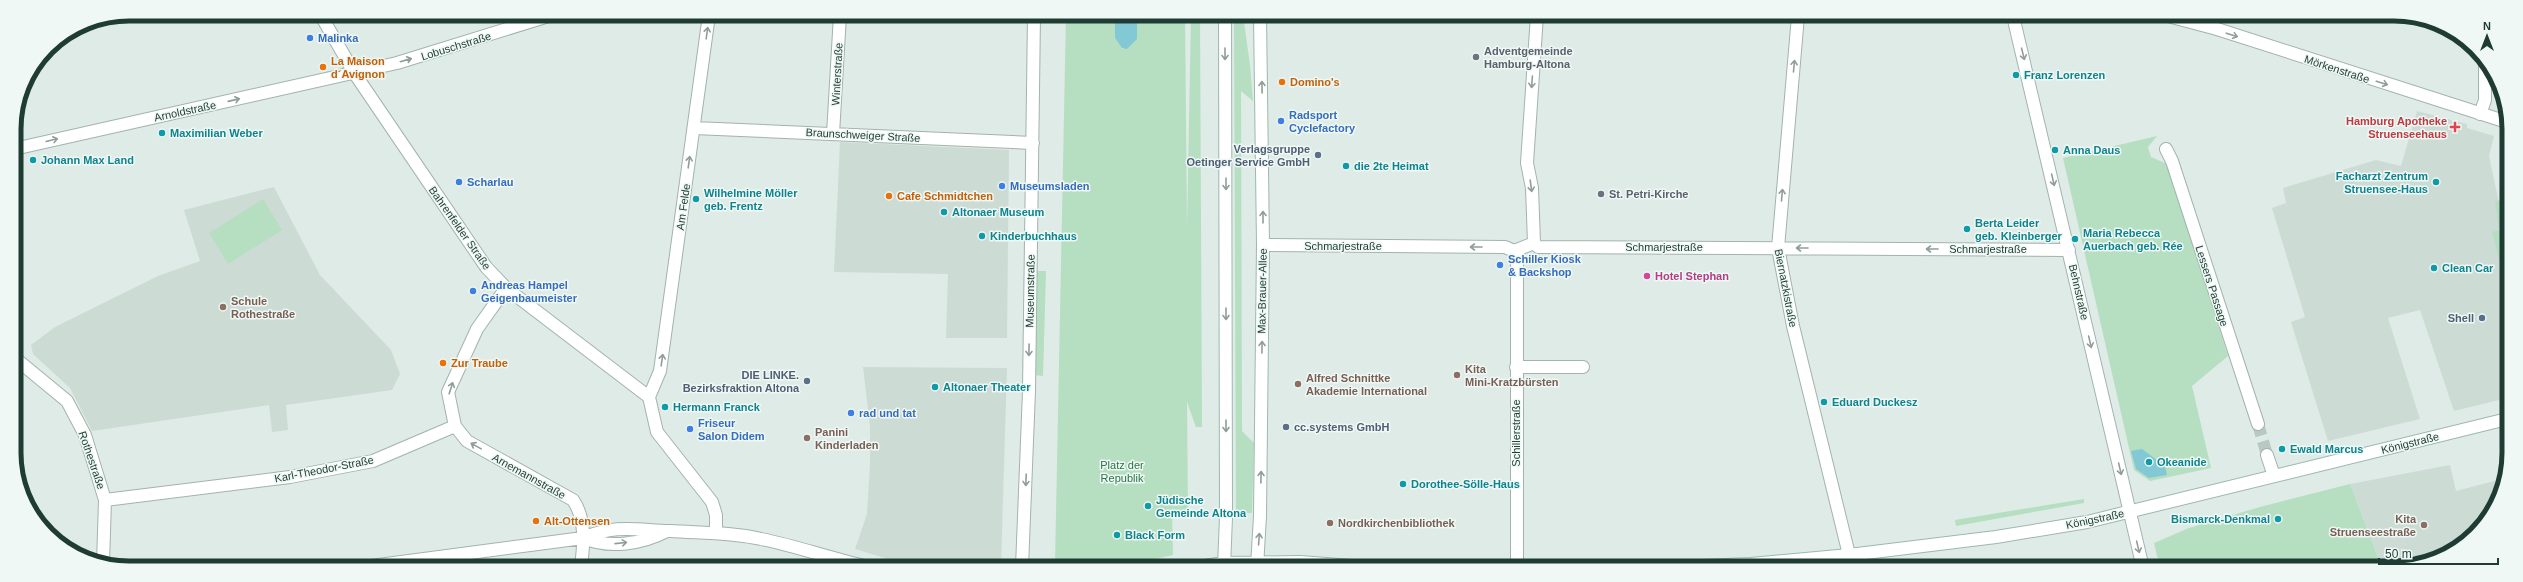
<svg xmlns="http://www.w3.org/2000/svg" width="2523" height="582" viewBox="0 0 2523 582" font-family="Helvetica,sans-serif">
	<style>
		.built { fill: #cddbd5 }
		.green { fill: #b6dec1 }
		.water { fill: #82c8d5 }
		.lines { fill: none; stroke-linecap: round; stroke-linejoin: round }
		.minor-tunnel { stroke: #b9c8c2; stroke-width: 12; stroke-dasharray: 12 6; stroke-linecap: butt }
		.minor-casing { stroke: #a2b3ad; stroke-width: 14 }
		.tertiary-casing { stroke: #a2b3ad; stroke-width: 14 }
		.secondary-casing { stroke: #9db8ae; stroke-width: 14 }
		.minor { stroke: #fff; stroke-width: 12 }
		.tertiary { stroke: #fff; stroke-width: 12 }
		.secondary { stroke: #fff; stroke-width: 12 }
		.oneway { stroke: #8f9e9a }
		.shop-dot { fill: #3f7fe0; stroke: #eff8f4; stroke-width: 1.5 }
		.worship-dot { fill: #6b7280; stroke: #eff8f4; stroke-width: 1.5 }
		.food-dot { fill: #e8710a; stroke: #eff8f4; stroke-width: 1.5 }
		.culture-dot { fill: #0f9aa8; stroke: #eff8f4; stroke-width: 1.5 }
		.health-dot { fill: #e0444e; stroke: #eff8f4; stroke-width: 1.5 }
		.service-dot { fill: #5c6f8a; stroke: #eff8f4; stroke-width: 1.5 }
		.hotel-dot { fill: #d1479c; stroke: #eff8f4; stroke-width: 1.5 }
		.education-dot { fill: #8d6e63; stroke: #eff8f4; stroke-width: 1.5 }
		.labels { text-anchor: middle; stroke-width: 3; stroke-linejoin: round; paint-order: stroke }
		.shop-label { font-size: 11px; font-weight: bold; fill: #366cbe; stroke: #eff8f4; text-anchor: start }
		.street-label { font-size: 11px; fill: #1f3c34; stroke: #eff8f4 }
		.worship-label { font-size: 11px; font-weight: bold; fill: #5b616d; stroke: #eff8f4; text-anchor: start }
		.food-label { font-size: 11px; font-weight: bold; fill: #c56008; stroke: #eff8f4; text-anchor: start }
		.culture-label { font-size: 11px; font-weight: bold; fill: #0d838f; stroke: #eff8f4; text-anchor: start }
		.health-label { font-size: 11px; font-weight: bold; fill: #be3a42; stroke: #eff8f4; text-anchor: end }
		.service-label { font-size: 11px; font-weight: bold; fill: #4e5e75; stroke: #eff8f4; text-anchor: end }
		.hotel-label { font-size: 11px; font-weight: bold; fill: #b23c85; stroke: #eff8f4; text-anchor: start }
		.education-label { font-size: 11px; font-weight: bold; fill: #785e54; stroke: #eff8f4; text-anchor: start }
		.park-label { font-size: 11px; fill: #267645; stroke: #eff8f4 }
		.rim { fill: none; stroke: #1f3c34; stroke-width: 5 }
	</style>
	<rect width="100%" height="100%" fill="#dfebe6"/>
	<path class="built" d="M2417,111L2467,124V128L2494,136L2489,156L2507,240V398L2454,411L2420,310L2388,318L2420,419L2328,441L2291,322L2305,317L2272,208L2286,203L2283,188L2376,160L2401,166Z
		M840,142L1009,150L1007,338H946L948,274L834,272Z
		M274,187L320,275L391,350L400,374L392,390L286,405L288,430L272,432L269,405L92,431L70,388L33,354L31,345L55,327L158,276L200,261L184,210Z
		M863,367L1007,368L1001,566L908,565L855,549L867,514L870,464V426Z
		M2450,465L2456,491L2506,478L2494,510L2470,540L2438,559L2401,568H2382L2350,484Z"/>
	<path class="green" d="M1066,15H1115V38L1123,49L1137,38V15H1185L1187,229L1191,15H1200L1202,427H1196L1187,402L1188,513L1172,514L1173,555C1134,565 1095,565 1055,564Z
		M1234,15H1243L1250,65L1253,101L1241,91L1242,431L1254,443L1252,513H1236Z
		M2157,136L2148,147L2151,157L2167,164L2228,356L2192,386L2211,468L2150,481L2134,470L2063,158Z
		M263,199L282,230L228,264L209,233Z
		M2507,199V290L2492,232L2499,230L2495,201Z
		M1036,271H1046L1043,376L1034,375Z
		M2350,484L2382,568H2160L2154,543L2189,528L2260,507Z
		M2084,499V503L1956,526L1955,520Z"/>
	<path class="water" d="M1115,15H1137V39L1127,49L1122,48L1115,38Z
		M2142,449L2165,466L2167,475L2149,478L2136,469L2131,451Z"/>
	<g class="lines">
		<path class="minor-tunnel" d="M2258,424L2267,455"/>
		<g class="minor-casing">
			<path id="minor" d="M320,14L355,74L486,267L506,288L649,397
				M1798,16L1778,248L1793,326L1852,567
				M2013,16L2143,568
				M2480,114L2485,100V67
				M694,128L1033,143
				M833,134L840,15
				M14,149L397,63L555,14
				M2166,149L2172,161L2258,424
				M1534,243L1532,188L1527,163L1537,15
				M1263,245L1505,247L1514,251L1534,243L1538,247L2069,250
				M1514,251L1517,257V567
				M16,359L67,401L85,435L105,500L103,564
				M1516,367H1583
				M649,397L660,371L709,15
				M649,397L657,432L712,502L716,515V532
				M455,426L467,441L573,500C586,519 584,544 581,566
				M455,426L448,392L477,329L506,288
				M2267,455L2274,476
				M105,500L290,477L373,461L455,426
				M371,566L583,538
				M1022,567L1029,391L1034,15"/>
		</g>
		<g class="tertiary-casing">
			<path id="tertiary" d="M2168,16L2217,29L2507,122
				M583,538C616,524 636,530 670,531C700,533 731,532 761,539C796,546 829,558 864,566
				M583,538C610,549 642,544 667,531
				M1198,567L1224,563"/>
		</g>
		<g class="secondary-casing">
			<path id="secondary" d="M1224,563L1300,562L1365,567
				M1224,567L1226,517L1225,15
				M1257,567L1260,516L1263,245L1260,15
				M1675,567L1751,564L1849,555L1996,537L2087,522L2507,419"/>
		</g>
		<use href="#minor" class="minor"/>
		<use href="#tertiary" class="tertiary"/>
		<use href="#secondary" class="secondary"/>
	</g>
	<defs><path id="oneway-shaft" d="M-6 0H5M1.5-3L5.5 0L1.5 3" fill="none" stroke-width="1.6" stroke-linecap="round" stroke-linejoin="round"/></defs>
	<g class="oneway">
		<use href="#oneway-shaft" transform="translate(707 33) rotate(-82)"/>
		<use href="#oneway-shaft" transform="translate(2232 35) rotate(18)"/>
		<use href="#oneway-shaft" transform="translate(1225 54) rotate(90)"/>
		<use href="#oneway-shaft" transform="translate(2023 54) rotate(76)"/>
		<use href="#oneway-shaft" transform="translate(406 60) rotate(-16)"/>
		<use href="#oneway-shaft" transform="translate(1794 66) rotate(-85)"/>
		<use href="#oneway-shaft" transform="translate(1532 82) rotate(94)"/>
		<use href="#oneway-shaft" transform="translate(2382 83) rotate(18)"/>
		<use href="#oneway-shaft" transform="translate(1262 87) rotate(-91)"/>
		<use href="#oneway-shaft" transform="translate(234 100) rotate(-13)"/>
		<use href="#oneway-shaft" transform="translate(52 140) rotate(-14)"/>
		<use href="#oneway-shaft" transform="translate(689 162) rotate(-82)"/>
		<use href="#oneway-shaft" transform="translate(2053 180) rotate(77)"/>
		<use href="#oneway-shaft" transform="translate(1226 184) rotate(90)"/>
		<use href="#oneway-shaft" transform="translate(1531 186) rotate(82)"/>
		<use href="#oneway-shaft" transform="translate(1782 195) rotate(-85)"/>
		<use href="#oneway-shaft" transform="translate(1263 217) rotate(-90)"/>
		<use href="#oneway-shaft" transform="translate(1476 247) rotate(-180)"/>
		<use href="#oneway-shaft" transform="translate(1802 248) rotate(-180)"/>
		<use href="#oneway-shaft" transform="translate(1932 249) rotate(-180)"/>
		<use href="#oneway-shaft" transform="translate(1226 314) rotate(90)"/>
		<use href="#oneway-shaft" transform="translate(2090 342) rotate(77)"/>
		<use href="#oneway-shaft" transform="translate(1262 347) rotate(-89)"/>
		<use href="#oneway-shaft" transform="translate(1029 350) rotate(91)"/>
		<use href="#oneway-shaft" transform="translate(662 360) rotate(-82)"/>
		<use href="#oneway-shaft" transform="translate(451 388) rotate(-72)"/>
		<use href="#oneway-shaft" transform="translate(1226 426) rotate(90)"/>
		<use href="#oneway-shaft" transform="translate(476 446) rotate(-151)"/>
		<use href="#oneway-shaft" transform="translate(2120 469) rotate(77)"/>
		<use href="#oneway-shaft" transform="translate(1261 477) rotate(-89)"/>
		<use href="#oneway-shaft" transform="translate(1026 480) rotate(92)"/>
		<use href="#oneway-shaft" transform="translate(1259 539) rotate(-86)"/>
		<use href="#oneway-shaft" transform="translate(621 543) rotate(-6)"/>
		<use href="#oneway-shaft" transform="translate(2138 547) rotate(77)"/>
	</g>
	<g class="shop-dot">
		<circle cx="310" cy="38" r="4"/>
		<circle cx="1281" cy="121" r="4"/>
		<circle cx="459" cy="182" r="4"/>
		<circle cx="1002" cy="186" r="4"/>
		<circle cx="1500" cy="265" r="4"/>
		<circle cx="473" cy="291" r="4"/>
		<circle cx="851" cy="413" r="4"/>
		<circle cx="690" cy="429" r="4"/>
	</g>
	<g class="worship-dot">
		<circle cx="1476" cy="57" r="4"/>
		<circle cx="1601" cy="194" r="4"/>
	</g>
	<g class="food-dot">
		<circle cx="323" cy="67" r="4"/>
		<circle cx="1282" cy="82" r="4"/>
		<circle cx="889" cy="196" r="4"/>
		<circle cx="443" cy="363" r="4"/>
		<circle cx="536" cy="521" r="4"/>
	</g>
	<g class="culture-dot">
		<circle cx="2016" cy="75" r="4"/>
		<circle cx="162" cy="133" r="4"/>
		<circle cx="2055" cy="150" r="4"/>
		<circle cx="33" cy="160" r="4"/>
		<circle cx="1346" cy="166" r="4"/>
		<circle cx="2436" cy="182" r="4"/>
		<circle cx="696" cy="199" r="4"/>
		<circle cx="944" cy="212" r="4"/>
		<circle cx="1967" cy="229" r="4"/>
		<circle cx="982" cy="236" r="4"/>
		<circle cx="2075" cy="239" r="4"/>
		<circle cx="2434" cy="268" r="4"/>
		<circle cx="935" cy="387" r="4"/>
		<circle cx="1824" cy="402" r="4"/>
		<circle cx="665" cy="407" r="4"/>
		<circle cx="2282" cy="449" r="4"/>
		<circle cx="2149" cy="462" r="4"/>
		<circle cx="1403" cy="484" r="4"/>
		<circle cx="1148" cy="506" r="4"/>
		<circle cx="2278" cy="519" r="4"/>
		<circle cx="1117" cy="535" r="4"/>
	</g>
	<path class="health-dot" d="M2453 121h4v4h4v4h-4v4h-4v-4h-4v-4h4z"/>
	<g class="service-dot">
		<circle cx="1318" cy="155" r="4"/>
		<circle cx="2482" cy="318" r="4"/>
		<circle cx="807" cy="381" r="4"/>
		<circle cx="1286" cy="427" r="4"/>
	</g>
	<circle class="hotel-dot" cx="1647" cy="276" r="4"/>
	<g class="education-dot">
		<circle cx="223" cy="307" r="4"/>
		<circle cx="1457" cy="375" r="4"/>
		<circle cx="1298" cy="384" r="4"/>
		<circle cx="807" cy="438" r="4"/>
		<circle cx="1330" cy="523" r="4"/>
		<circle cx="2424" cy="525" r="4"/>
	</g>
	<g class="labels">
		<g class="shop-label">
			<text x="318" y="42">Malinka</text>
			<text x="1289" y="119">Radsport<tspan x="1289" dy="13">Cyclefactory</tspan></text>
			<text x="467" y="186">Scharlau</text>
			<text x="1010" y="190">Museumsladen</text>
			<text x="1508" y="263">Schiller Kiosk<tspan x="1508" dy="13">&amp; Backshop</tspan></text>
			<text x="481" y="289">Andreas Hampel<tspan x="481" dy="13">Geigenbaumeister</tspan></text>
			<text x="859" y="417">rad und tat</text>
			<text x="698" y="427">Friseur<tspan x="698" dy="13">Salon Didem</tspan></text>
		</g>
		<g class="street-label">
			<text transform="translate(456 46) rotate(-17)" y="4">Lobuschstraße</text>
			<text transform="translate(2337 69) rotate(18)" y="4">Mörkenstraße</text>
			<text transform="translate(837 74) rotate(-87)" y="4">Winterstraße</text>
			<text transform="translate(185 111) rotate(-12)" y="4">Arnoldstraße</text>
			<text transform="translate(863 135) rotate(3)" y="4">Braunschweiger Straße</text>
			<text transform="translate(683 207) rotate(-82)" y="4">Am Felde</text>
			<text transform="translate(460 228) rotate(55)" y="4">Bahrenfelder Straße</text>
			<text x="1343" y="250">Schmarjestraße</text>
			<text x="1664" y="251">Schmarjestraße</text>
			<text x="1988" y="253">Schmarjestraße</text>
			<text transform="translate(2212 286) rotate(72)" y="4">Lessers Passage</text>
			<text transform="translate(1786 288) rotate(79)" y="4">Biernatzkistraße</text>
			<text transform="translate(1030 291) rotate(-89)" y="4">Museumstraße</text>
			<text transform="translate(1262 291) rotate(-89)" y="4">Max-Brauer-Allee</text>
			<text transform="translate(2079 292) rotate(77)" y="4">Behnstraße</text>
			<text transform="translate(1516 433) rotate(-90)" y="4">Schillerstraße</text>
			<text transform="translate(2410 443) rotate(-14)" y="4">Königstraße</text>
			<text transform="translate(92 460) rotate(71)" y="4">Rothestraße</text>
			<text transform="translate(324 469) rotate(-11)" y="4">Karl-Theodor-Straße</text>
			<text transform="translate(529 476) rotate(29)" y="4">Arnemannstraße</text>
			<text transform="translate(2095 519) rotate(-12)" y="4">Königstraße</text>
		</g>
		<g class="worship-label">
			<text x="1484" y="55">Adventgemeinde<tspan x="1484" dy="13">Hamburg-Altona</tspan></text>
			<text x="1609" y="198">St. Petri-Kirche</text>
		</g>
		<g class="food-label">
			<text x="331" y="65">La Maison<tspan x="331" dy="13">d´Avignon</tspan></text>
			<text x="1290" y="86">Domino's</text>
			<text x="897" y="200">Cafe Schmidtchen</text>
			<text x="451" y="367">Zur Traube</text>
			<text x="544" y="525">Alt-Ottensen</text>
		</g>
		<g class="culture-label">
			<text x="2024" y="79">Franz Lorenzen</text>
			<text x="170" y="137">Maximilian Weber</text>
			<text x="2063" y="154">Anna Daus</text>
			<text x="41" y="164">Johann Max Land</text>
			<text x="1354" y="170">die 2te Heimat</text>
			<text x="2428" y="180" text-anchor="end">Facharzt Zentrum<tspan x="2428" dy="13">Struensee-Haus</tspan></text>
			<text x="704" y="197">Wilhelmine Möller<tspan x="704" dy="13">geb. Frentz</tspan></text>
			<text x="952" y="216">Altonaer Museum</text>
			<text x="1975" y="227">Berta Leider<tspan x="1975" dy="13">geb. Kleinberger</tspan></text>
			<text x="2083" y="237">Maria Rebecca<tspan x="2083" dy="13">Auerbach geb. Rée</tspan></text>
			<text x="990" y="240">Kinderbuchhaus</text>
			<text x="2442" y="272">Clean Car</text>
			<text x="943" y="391">Altonaer Theater</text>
			<text x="1832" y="406">Eduard Duckesz</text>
			<text x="673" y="411">Hermann Franck</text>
			<text x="2290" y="453">Ewald Marcus</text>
			<text x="2157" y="466">Okeanide</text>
			<text x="1411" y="488">Dorothee-Sölle-Haus</text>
			<text x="1156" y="504">Jüdische<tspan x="1156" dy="13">Gemeinde Altona</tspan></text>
			<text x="2270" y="523" text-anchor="end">Bismarck-Denkmal</text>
			<text x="1125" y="539">Black Form</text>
		</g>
		<g class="health-label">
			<text x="2447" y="125">Hamburg Apotheke<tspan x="2447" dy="13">Struenseehaus</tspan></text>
		</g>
		<g class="service-label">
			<text x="1310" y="153">Verlagsgruppe<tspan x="1310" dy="13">Oetinger Service GmbH</tspan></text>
			<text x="2474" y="322">Shell</text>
			<text x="799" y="379">DIE LINKE.<tspan x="799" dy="13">Bezirksfraktion Altona</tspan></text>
			<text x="1294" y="431" text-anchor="start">cc.systems GmbH</text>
		</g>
		<g class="hotel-label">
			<text x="1655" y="280">Hotel Stephan</text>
		</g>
		<g class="education-label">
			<text x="231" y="305">Schule<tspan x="231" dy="13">Rothestraße</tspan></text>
			<text x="1465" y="373">Kita<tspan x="1465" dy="13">Mini-Kratzbürsten</tspan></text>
			<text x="1306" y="382">Alfred Schnittke<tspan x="1306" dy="13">Akademie International</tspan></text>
			<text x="815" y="436">Panini<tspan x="815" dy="13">Kinderladen</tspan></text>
			<text x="2416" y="523" text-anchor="end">Kita<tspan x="2416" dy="13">Struenseestraße</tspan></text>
			<text x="1338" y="527">Nordkirchenbibliothek</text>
		</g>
		<g class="park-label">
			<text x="1122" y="469">Platz der<tspan x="1122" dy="13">Republik</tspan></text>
		</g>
	</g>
	<path d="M0 0H2523V582H0ZM129 21H2394A108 108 0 0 1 2502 129V453A108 108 0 0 1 2394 561H129A108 108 0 0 1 21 453V129A108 108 0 0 1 129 21Z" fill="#eff8f4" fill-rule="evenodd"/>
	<path class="rim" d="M129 21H2394A108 108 0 0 1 2502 129V453A108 108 0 0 1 2394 561H129A108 108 0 0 1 21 453V129A108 108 0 0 1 129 21Z"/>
	<g transform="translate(2487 36)" stroke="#eff8f4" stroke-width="3" paint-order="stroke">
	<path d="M0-3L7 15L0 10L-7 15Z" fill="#1f3c34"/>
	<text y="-6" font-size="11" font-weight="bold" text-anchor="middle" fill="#1f3c34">N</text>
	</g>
	<path d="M2379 558v6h119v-6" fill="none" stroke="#1f3c34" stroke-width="2"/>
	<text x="2385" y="558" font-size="12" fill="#1f3c34" stroke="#eff8f4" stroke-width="3" paint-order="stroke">50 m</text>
</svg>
